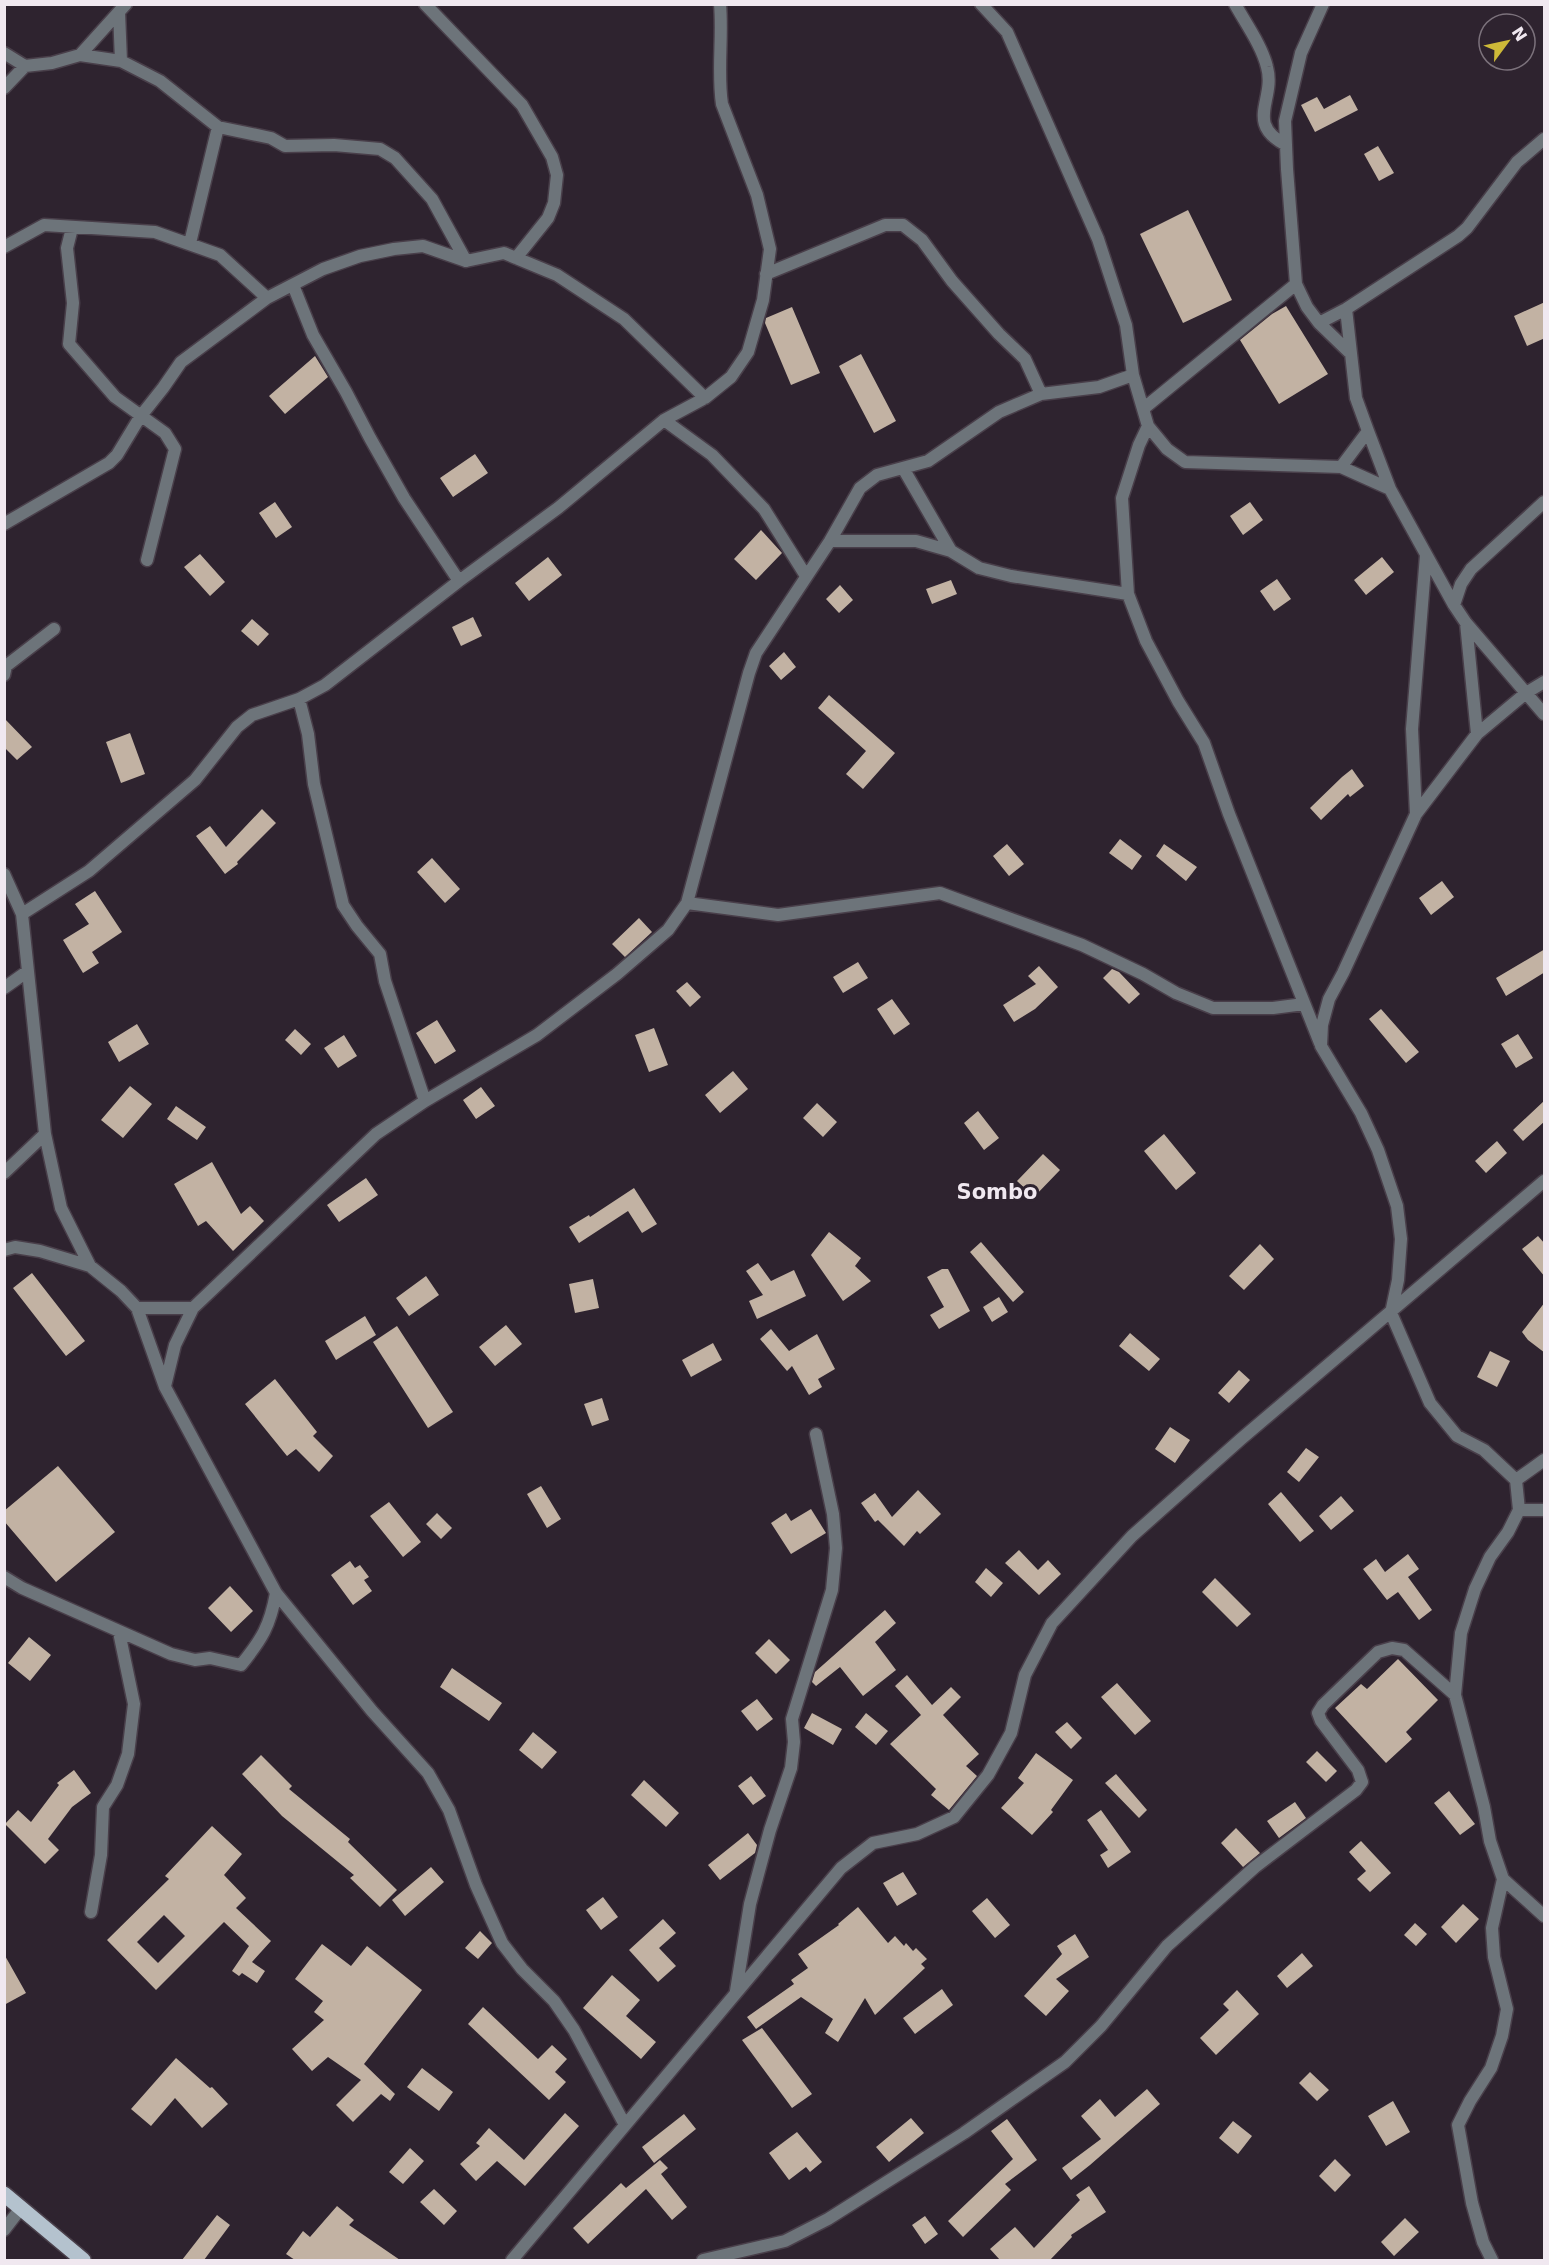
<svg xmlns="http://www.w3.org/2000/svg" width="1549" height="2265" viewBox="0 0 1549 2265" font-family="'DejaVu Sans',sans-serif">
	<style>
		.building { fill: #c2b2a3; fill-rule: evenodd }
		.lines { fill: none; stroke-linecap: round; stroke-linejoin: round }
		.minor-casing { stroke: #493f4a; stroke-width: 15 }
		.primary-casing { stroke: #493f4a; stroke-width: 18 }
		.minor { stroke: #6d747a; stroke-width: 12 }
		.primary { stroke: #b4c2ce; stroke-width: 15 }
		.labels { text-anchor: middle; stroke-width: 6; stroke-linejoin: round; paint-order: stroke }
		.district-label { font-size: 21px; font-weight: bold; fill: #f0e8f0; stroke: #2e232f }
	</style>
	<rect width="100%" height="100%" fill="#2e232f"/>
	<path class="building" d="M1350,95L1358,110L1315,132L1301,105L1317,97L1324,109Z
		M1378,146L1394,173L1379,181L1364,154Z
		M1188,210L1232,300L1183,323L1140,234Z
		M1545,302V338L1527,346L1514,316Z
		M1286,306L1328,374L1279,404L1240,340L1272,314Z
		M792,307L820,373L791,385L765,323L766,318Z
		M861,354L896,421L874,433L839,366Z
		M315,356L328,377L285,414L269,396Z
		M475,454L488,473L453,497L440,478Z
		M275,502L292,527L276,538L259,513Z
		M1250,502L1263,520L1243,535L1230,516Z
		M761,530L782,553L756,580L734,559Z
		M200,554L225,582L210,596L184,567Z
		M548,557L562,575L529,601L515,583Z
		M1382,557L1394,572L1366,595L1354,580Z
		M1277,579L1291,599L1274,611L1260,591Z
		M951,580L957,594L932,604L926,589Z
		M840,585L853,600L839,613L826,599Z
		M473,617L482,636L461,646L452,627Z
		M252,619L269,634L258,646L241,631Z
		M784,652L796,667L781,680L769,666Z
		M829,695L895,753L863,789L846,774L866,751L818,708Z
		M4,718L32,747L17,760L4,747Z
		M130,733L145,774L121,783L106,742Z
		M1352,769L1364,786L1350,797L1348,794L1321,820L1310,808L1342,777Z
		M262,809L276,823L237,862L238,864L225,874L196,836L210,826L226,847Z
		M1120,839L1142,856L1132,870L1109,853Z
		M1007,844L1024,864L1009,876L993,856Z
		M1164,844L1197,867L1186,881L1156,856Z
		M432,858L460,889L445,903L417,872Z
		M1442,881L1454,897L1431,915L1419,898Z
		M95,891L122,932L92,952L99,963L83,973L63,940L89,924L75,904Z
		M639,918L652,932L625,957L612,944Z
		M1545,949V972L1506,996L1496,978Z
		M858,962L868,978L843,993L833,977Z
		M1039,966L1058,987L1035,1009L1014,1022L1003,1005L1036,984L1028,976Z
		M1112,969L1119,972L1140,994L1129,1004L1103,978Z
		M687,982L701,997L690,1007L676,991Z
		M892,999L910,1024L894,1035L877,1009Z
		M1381,1009L1419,1052L1406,1063L1369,1019Z
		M437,1020L456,1051L435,1064L416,1033Z
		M137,1024L149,1044L119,1062L108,1042Z
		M654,1028L668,1065L649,1072L635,1035Z
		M295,1029L311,1044L301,1055L285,1040Z
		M1518,1034L1533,1058L1516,1068L1501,1044Z
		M344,1035L357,1056L338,1068L324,1048Z
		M733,1071L748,1089L720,1113L705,1095Z
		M130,1086L152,1104L123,1138L101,1120Z
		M481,1087L495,1106L476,1119L463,1100Z
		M1545,1100V1121L1523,1141L1513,1130Z
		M817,1103L837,1122L823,1137L803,1118Z
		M176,1106L206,1127L197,1140L167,1119Z
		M978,1111L999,1138L984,1150L964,1123Z
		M1164,1134L1196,1173L1176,1190L1144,1151Z
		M1497,1141L1507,1153L1486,1173L1475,1161Z
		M1043,1154L1060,1170L1034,1197L1017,1181Z
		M212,1162L241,1214L250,1206L264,1221L233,1251L206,1221L198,1226L174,1184Z
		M366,1178L378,1195L339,1222L327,1205Z
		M634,1188L657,1224L642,1233L628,1211L579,1243L569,1227L589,1215L590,1217Z
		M829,1232L861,1258L855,1266L871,1281L843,1301L811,1255Z
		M1538,1236L1545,1244V1277L1522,1249Z
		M981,1242L1024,1292L1013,1302L970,1252Z
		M1260,1244L1274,1259L1244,1290L1229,1276Z
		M758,1263L771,1281L794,1270L806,1296L757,1319L749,1301L763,1295L746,1271Z
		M942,1269H948L970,1311L939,1329L930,1315L944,1307L927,1277Z
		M32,1273L85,1341L66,1356L13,1288Z
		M426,1276L439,1295L409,1316L396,1298Z
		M593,1279L599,1308L575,1313L569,1284Z
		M999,1297L1008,1312L992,1322L983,1307Z
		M1545,1302V1353L1528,1340L1522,1332Z
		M365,1316L376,1335L336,1360L325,1341Z
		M506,1325L522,1344L495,1366L479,1347Z
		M397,1326L453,1412L428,1428L373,1342Z
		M771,1329L789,1351L817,1334L835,1369L818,1379L822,1387L809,1395L792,1366L787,1371L760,1339Z
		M1130,1333L1160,1359L1149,1371L1119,1346Z
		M713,1343L722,1360L691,1377L682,1360Z
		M1490,1351L1510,1361L1497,1387L1477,1377Z
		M1239,1370L1250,1380L1229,1403L1218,1393Z
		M275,1379L317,1432L313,1436L333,1456L319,1472L296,1449L287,1456L245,1404Z
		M602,1398L609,1420L592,1426L584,1404Z
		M1170,1427L1190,1440L1175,1463L1155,1449Z
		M1306,1448L1319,1457L1299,1482L1287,1472Z
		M58,1466L115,1532L56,1582L4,1521V1511Z
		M541,1486L561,1519L547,1528L527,1494Z
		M918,1490L941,1514L920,1534L917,1531L904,1546L878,1520L875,1522L861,1503L875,1493L892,1517Z
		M1281,1492L1314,1531L1300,1542L1268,1504Z
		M1341,1496L1354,1511L1331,1530L1319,1516Z
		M389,1502L421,1542L403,1557L370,1516Z
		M811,1509L826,1533L791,1554L771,1523L786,1513L791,1521Z
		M437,1513L452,1528L441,1539L426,1524Z
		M1019,1550L1038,1570L1048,1560L1061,1574L1039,1595L1005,1563Z
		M1408,1554L1419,1569L1408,1577L1432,1610L1419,1620L1398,1592L1387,1600L1363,1569L1376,1559L1385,1572Z
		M350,1561L355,1568L360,1565L369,1577L364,1580L372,1591L353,1605L331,1575Z
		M986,1568L1003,1583L991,1597L975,1582Z
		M1215,1578L1251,1614L1237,1627L1202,1592Z
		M230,1586L253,1611L231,1632L208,1608Z
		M885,1610L896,1623L875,1642L896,1670L863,1696L840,1667L816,1686L812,1682L815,1672Z
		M29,1637L51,1655L30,1681L8,1663Z
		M769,1639L790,1660L776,1674L755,1653Z
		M1398,1659L1438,1700L1406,1732L1412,1739L1386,1763L1335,1708L1361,1684L1367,1689Z
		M452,1668L502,1703L489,1721L440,1687Z
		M907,1675L932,1705L951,1687L961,1697L943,1715L979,1754L966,1766L977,1776L949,1810L931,1795L936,1789L890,1744L921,1715L895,1686Z
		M1117,1683L1151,1721L1135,1735L1101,1697Z
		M757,1699L773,1719L757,1731L741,1711Z
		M812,1713L842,1729L833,1745L804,1728Z
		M866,1713L888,1731L876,1745L855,1727Z
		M1067,1722L1082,1738L1071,1749L1055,1732Z
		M533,1732L557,1752L542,1769L519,1750Z
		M1317,1751L1337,1771L1326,1782L1306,1762Z
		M1036,1753L1073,1780L1051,1810L1053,1812L1032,1835L1001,1808L1024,1783L1018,1778Z
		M261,1755L292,1786L289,1789L350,1839L348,1842L397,1890L380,1907L350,1878L354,1875L282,1816L242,1774Z
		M74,1770L91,1793L72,1807L48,1839L59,1850L45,1864L5,1824L18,1810L31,1822L59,1785L57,1783Z
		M1116,1774L1147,1810L1139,1818L1105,1783Z
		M751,1776L766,1796L753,1805L738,1786Z
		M644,1780L679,1813L666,1827L631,1795Z
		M1449,1791L1475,1824L1460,1835L1434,1803Z
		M1295,1802L1306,1818L1279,1838L1267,1821Z
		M1101,1810L1131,1852L1108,1868L1100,1855L1108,1850L1087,1820Z
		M212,1826L242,1854L224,1875L246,1898L236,1908L271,1941L252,1962L265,1971L257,1983L242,1973L239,1976L232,1971L249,1946L224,1922L156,1990L107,1940L169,1879L165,1876ZM164,1915L185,1936L158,1963L137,1942Z
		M1236,1828L1260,1853L1243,1867L1221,1843Z
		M748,1833L757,1845L755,1853L720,1880L708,1865Z
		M1361,1841L1391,1873L1370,1892L1357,1879L1366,1871L1349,1852Z
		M431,1867L444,1882L405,1916L392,1900Z
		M903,1872L917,1894L897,1906L883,1883Z
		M603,1897L618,1917L601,1930L586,1910Z
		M987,1898L1010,1925L995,1938L972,1911Z
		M1463,1904L1479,1919L1456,1943L1441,1927Z
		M858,1907L888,1943L895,1936L904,1946L906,1943L913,1951L916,1948L927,1959L921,1964L925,1968L875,2015L865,1998L838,2042L825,2033L833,2019L801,1997L756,2029L747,2017L794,1984L791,1980L808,1968L798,1954L839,1925L838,1924Z
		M663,1919L676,1933L659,1948L676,1966L658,1982L629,1950Z
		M1415,1923L1427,1934L1416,1946L1404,1935Z
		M480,1931L492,1943L478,1959L465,1948Z
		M1075,1934L1089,1957L1056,1979L1069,1991L1046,2016L1024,1996L1062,1954L1057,1946Z
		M322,1944L351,1966L367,1946L422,1990L364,2064L395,2094L390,2101L381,2094L353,2122L336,2105L361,2080L328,2057L312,2071L292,2049L324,2020L314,2012L323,2001L295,1979Z
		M1302,1953L1313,1966L1287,1988L1277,1976Z
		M4,1954L26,1993L4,2005Z
		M612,1975L640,2000L626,2016L656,2042L641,2059L583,2008Z
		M942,1989L953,2005L915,2034L903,2018Z
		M1237,1990L1259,2014L1216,2055L1200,2038L1229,2010L1223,2004Z
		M483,2007L538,2059L552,2045L567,2059L555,2072L566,2082L549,2100L468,2024Z
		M762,2028L812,2094L792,2108L742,2040Z
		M176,2058L210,2088L212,2087L228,2104L202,2128L175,2098L151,2126L131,2109Z
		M422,2068L453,2092L439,2111L407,2087Z
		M1310,2072L1329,2090L1317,2101L1299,2083Z
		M1147,2089L1160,2104L1090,2165L1071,2180L1062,2168L1101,2139L1081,2116L1100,2099L1115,2117Z
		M1393,2101L1410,2132L1386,2146L1368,2116Z
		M565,2113L579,2126L525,2186L497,2161L476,2181L460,2164L480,2146L476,2143L489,2128L524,2160Z
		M684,2114L696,2129L654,2163L642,2147Z
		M911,2118L924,2133L889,2162L876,2147Z
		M1007,2119L1037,2160L1005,2184L1011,2190L963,2237L948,2221L1013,2159L991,2131Z
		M1233,2121L1252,2136L1238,2154L1219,2138Z
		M797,2132L822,2162L810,2172L806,2167L789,2180L769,2153Z
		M410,2148L424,2161L403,2184L389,2172Z
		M1335,2159L1351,2175L1335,2192L1319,2176Z
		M660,2160L668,2168L661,2174L687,2207L672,2220L646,2189L588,2244L573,2228L621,2183L626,2188Z
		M1089,2186L1106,2212L1071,2235L1072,2237L1050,2260H1000L990,2249L1015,2227L1034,2248L1080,2200L1076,2195Z
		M434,2189L457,2211L444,2225L420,2202Z
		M337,2206L354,2220L349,2225L400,2260H295L286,2254L303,2231L310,2237Z
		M217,2215L230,2225L204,2260H182Z
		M925,2216L938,2234L925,2244L912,2225Z
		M1405,2218L1419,2232L1394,2256L1381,2242Z"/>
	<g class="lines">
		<g class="minor-casing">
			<path id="minor" d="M425,4L522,105L552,157L557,175L554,203L548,218L516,258
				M981,4L1007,32L1098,239L1126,325L1133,375L1148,426L1167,449L1185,462L1341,467L1390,489
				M1235,4C1246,24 1262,46 1267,67C1276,100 1244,123 1286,145
				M1323,4L1301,53L1285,121L1287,169L1296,284L1307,307L1319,323L1349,352
				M119,12L121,61
				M4,53L25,66L52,63L80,55L121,61L160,81L218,127L271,138L285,146L334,145L380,149L395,158L432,199L466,261L504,253L557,275L624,319L705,398
				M80,55L126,4
				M4,88L25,66
				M72,228L67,248L73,303L69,344L115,397L165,433L175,449L147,560
				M190,243L218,127
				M4,247L44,225L155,232L220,255L267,298
				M766,274L885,225H903L922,240L952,281L999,334L1025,359L1041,394
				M293,285L313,335L346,392L370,438L404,498L459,581
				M1346,309L1356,398L1368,431L1390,489L1454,605L1466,623L1544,714
				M1319,323L1346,309L1458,236L1467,228L1517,162L1544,139
				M1143,409L1296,284
				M664,420L712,455L764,509L806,576
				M1148,426L1139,445L1122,498L1128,594L1146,641L1178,701L1204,743L1229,814L1320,1043
				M1341,467L1368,431
				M903,468L951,551
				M4,524L109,463L117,455L140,417L163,388L181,362L267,298L323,269L360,256L394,249L423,246L466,261
				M830,541H916L951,551L979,568L1011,576L1128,594
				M1454,605L1461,584L1471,569L1544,502
				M1466,623L1477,734
				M4,675L6,666L54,629
				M1544,682L1526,693L1477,734L1416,814L1343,973L1329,999L1322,1025L1321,1046L1361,1113L1378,1150L1397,1206L1401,1239L1398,1280L1391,1313L1430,1403L1457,1436L1484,1450L1516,1480L1519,1510L1508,1532L1490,1557L1475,1589L1461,1633L1455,1695L1484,1807L1490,1841L1503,1879L1544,1916
				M299,699L308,734L314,784L343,905L357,926L380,954L385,981L425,1101
				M1416,814L1412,729L1426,555
				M4,874L22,914L45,1134L61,1208L90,1266
				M687,903L778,915L940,893L1082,945L1143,974L1176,993L1213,1008H1273L1304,1004
				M22,914L89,871L195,780L237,727L252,715L299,699L325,685L459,581L558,508L664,420L705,398L731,377L748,352L763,300L770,249L757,195L722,104C717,71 723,38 720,4
				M4,988L28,971
				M4,1173L45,1134
				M4,1250L15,1247L40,1251L90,1266L121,1291L137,1308L165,1387L276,1593L372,1711L428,1773L449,1810L476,1885L502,1943L522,1969L554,2001L574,2030L625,2125
				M137,1308H193L376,1134L425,1101L537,1035L617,974L668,930L687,903L749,673L756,653L830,541L860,488L877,475L928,461L999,412L1041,394L1099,387L1133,375
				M165,1386L175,1345L193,1308
				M1516,1480L1544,1460
				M1519,1510H1544
				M4,1577L22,1588L171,1654L195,1660L210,1658L241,1665C262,1639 270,1626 276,1593
				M91,1912L101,1855L103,1807L117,1785L128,1754L134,1704L119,1632
				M736,1991L750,1904L770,1830L791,1768L794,1742L792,1719L832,1590L836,1548L833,1514L816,1434
				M4,2230L21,2208
				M512,2260L841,1868L873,1843L917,1834L954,1817L988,1775L1011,1733L1025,1675L1052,1623L1132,1536L1241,1439L1544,1181
				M703,2260L785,2241L828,2219L964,2133L1065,2062L1101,2026L1167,1946L1255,1867L1356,1790L1362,1782L1358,1770L1321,1721L1318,1713L1323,1705L1378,1652L1392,1648L1404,1650L1455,1695
				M1492,2260L1483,2242L1472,2203L1458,2125L1470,2101L1491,2068L1502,2036L1507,2009L1494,1957L1492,1928L1503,1879"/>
		</g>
		<g class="primary-casing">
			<path id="primary" d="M4,2194L83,2260"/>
		</g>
		<use href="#minor" class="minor"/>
		<use href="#primary" class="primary"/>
	</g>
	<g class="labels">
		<g class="district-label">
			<text x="997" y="1199">Sombo</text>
		</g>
	</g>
	<rect width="1549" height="2265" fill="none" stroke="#f0e8f0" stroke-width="12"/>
	<g transform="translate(1507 42) rotate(57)"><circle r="28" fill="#2e232f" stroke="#7c727c" stroke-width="1.5"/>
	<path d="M0-4.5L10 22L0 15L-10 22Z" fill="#cdb938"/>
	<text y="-9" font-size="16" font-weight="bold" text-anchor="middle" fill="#f0e8f0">N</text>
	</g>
</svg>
